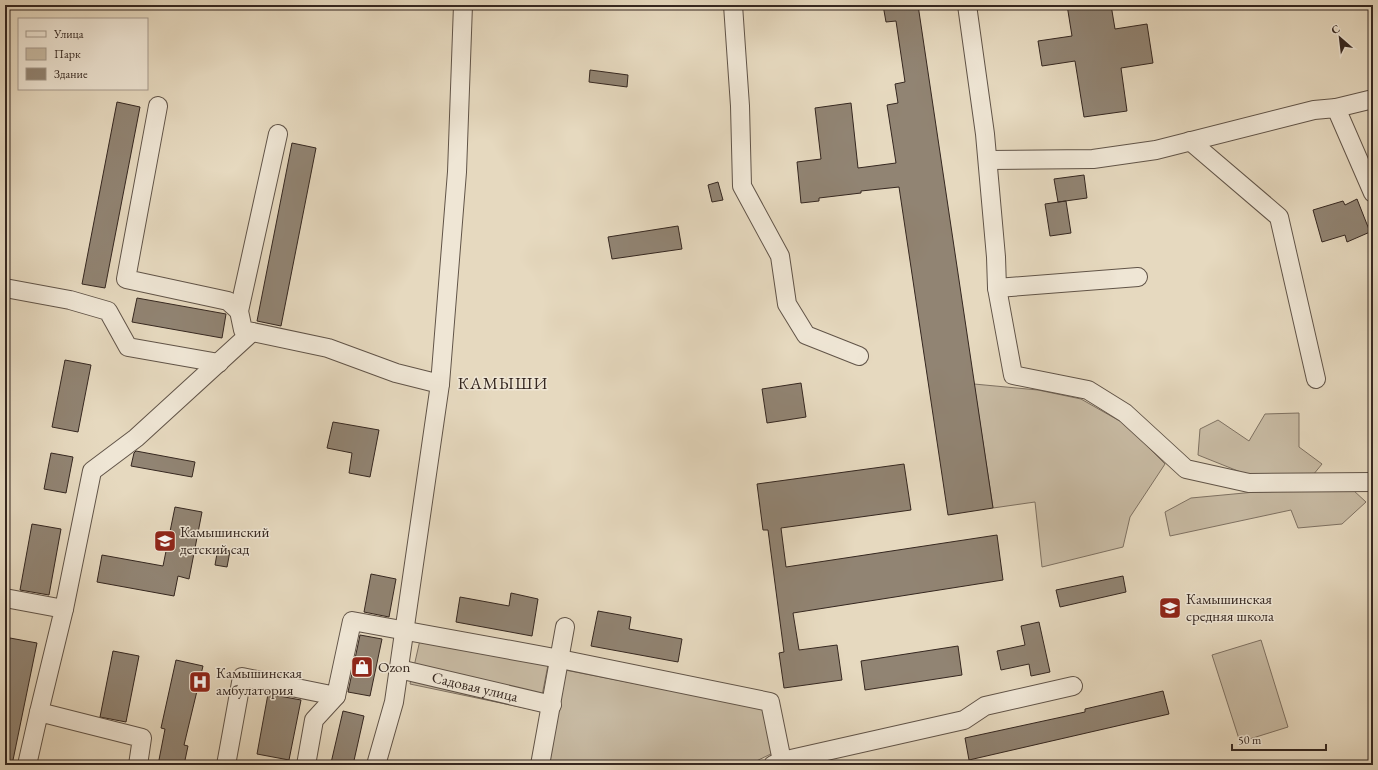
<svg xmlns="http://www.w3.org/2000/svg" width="1378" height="770" viewBox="0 0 1378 770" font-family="'EB Garamond',serif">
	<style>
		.green { fill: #c8bba4; stroke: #7e7162 }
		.building { fill: #918473; stroke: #352720 }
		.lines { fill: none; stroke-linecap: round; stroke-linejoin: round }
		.minor-casing { stroke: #615448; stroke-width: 20 }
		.minor { stroke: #efe6d5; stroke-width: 18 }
		.labels { text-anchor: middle; stroke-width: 3; stroke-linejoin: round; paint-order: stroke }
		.poi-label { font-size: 15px; fill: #352720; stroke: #efe6d5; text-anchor: start }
		.street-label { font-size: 15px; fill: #352720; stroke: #efe6d5 }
		.quarter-label { font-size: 17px; letter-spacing: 1px; fill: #352720; stroke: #efe6d5 }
	</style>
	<rect width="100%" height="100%" fill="#e6d9bf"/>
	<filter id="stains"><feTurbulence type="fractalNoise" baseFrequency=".005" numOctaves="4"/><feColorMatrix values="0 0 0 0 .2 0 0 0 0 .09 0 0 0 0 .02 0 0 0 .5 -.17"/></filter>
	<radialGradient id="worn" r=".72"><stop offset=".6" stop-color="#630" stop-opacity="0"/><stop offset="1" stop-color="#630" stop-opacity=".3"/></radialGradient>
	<path class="green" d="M974,384L1038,390L1081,399L1125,424L1165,464L1130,517L1123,547L1042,567L1035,502L993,508Z
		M1299,413V447L1322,464L1313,475H1248L1198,455L1200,429L1218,420L1249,441L1265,414Z
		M1353,490L1366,502L1342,524L1298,528L1291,510L1170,536L1165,512L1191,498L1255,492Z
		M420,640L548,665L539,711L410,684Z
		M1261,640L1288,727L1240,742L1212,655Z
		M565,670L766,709L775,752L748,765H547Z"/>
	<path class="building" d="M883,5H918L993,508L948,515L899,187L861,191V193L819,198V201L801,203L797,162L821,159L815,108L851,103L858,168L896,163L887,105L898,103L895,84L905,82L896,21L886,22Z
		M1067,5H1111L1115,29L1147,24L1153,63L1121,68L1127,111L1084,117L1075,61L1042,66L1038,41L1072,36Z
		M590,70L628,75L627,87L589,82Z
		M117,102L140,107L105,288L82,284Z
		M292,143L316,148L281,326L257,321Z
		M1084,175L1087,198L1058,202L1054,179Z
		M718,182L723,200L712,202L708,185Z
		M1357,199L1370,232L1347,242L1345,235L1322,242L1313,210L1343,201L1345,205Z
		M1066,201L1071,233L1050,236L1045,204Z
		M678,226L682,249L612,259L608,237Z
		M137,298L226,314L222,338L132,322Z
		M65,360L91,365L78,432L52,427Z
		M801,383L806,417L767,423L762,389Z
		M333,422L379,430L370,477L349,473L352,453L327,448Z
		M136,451L195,462L192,477L131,466L134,453Z
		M51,453L73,457L66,493L44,489Z
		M904,464L911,510L781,528L786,567L997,535L1003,580L793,613L799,650L837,645L842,680L784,688L779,653L784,652L768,530H763L757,484Z
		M175,507L202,512L189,579L178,576L174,596L97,582L102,555L163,566Z
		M32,524L61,529L49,595L20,590Z
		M218,548L230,551L227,567L215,565Z
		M371,574L396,579L389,617L364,612Z
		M1123,576L1126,592L1060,607L1056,590Z
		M511,593L538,599L532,636L456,622L460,597L509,606Z
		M598,611L631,617L629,629L682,639L678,662L591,646Z
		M1039,622L1050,672L1031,676L1029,664L1001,670L997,651L1025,645L1021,626Z
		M360,635L382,639L370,696L348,692Z
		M10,638L37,643L12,765H5V665Z
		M958,646L962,675L865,690L861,661Z
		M113,651L139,656L126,722L100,717Z
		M176,660L203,666L184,745L188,746L184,765H158L165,729L161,728Z
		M1163,691L1169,714L969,760L965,738L1085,712V709Z
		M268,694L301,700L289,760L257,754Z
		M343,711L364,716L353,765L331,763Z"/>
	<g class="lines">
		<g class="minor-casing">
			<g id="minor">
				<path d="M733,5L740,106L742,186L780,256L787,304L806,335L859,356"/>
				<path d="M967,5L985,134L996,257L997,288L1013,375L1088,390L1125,413L1186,469L1249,483L1373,482"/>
				<path d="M158,106L126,279L228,301L239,311"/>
				<path d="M1336,108L1373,99"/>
				<path d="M278,134L239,311L243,330L328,348L396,373L440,384"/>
				<path d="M1190,141L1279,217L1316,379"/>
				<path d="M988,160L1093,159L1156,150L1314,110L1336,108L1373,193"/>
				<path d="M5,288L70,300L108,311L128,347L219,363"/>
				<path d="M997,288L1138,277"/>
				<path d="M5,598L64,609L39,712"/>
				<path d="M64,609L92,471L136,438L252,332"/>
				<path id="s1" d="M399,669L552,705"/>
				<path d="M27,765L39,712L142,738L138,765"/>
				<path d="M226,765L242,677L336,696L352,621L560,659L770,702L782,761"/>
				<path d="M306,765L314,720L336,696"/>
				<path d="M376,765L394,702L440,384L457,172L463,5"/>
				<path d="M540,765L565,627"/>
				<path d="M773,765L782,761L964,720L985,706L1073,686"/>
			</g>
		</g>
		<use href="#minor" class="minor"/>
	</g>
	<defs>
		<g id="school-square" transform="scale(1.15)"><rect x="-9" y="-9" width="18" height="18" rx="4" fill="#8f2418" stroke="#efe6d5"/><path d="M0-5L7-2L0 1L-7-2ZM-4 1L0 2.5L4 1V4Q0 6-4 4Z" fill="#fff"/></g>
		<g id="shop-square" transform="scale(1.15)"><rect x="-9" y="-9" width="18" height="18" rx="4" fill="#8f2418" stroke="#efe6d5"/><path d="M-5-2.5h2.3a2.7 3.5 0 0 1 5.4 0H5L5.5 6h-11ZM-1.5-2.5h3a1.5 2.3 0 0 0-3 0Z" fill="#fff"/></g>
		<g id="hospital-square" transform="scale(1.15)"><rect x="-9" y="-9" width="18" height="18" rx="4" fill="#8f2418" stroke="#efe6d5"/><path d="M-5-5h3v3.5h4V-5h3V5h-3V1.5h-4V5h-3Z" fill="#fff"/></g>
	</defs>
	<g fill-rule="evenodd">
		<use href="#school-square" x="165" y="541"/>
		<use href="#school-square" x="1170" y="608"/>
		<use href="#shop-square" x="362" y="667"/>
		<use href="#hospital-square" x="200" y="682"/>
	</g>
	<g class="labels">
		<g class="poi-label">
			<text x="180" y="537">Камышинский<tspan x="180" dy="17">детский сад</tspan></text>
			<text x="1186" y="604">Камышинская<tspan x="1186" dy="17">средняя школа</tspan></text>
			<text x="378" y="672">Ozon</text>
			<text x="216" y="678">Камышинская<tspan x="216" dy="17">амбулатория</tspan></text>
		</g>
		<g class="street-label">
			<text dy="5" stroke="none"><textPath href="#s1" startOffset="78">Садовая улица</textPath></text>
		</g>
		<g class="quarter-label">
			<text x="503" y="389">КАМЫШИ</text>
		</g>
	</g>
	<rect width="1378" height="770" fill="none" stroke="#e6d9bf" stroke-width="20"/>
	<rect x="6" y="6" width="1366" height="758" fill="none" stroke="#352720" stroke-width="2"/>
	<rect x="10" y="10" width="1358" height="750" fill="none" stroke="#352720"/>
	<rect x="18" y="18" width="130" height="72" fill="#efe6d5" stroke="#a59a8d"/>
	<rect x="26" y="31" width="20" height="6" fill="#efe6d5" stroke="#a59a8d"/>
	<text x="54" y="38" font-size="12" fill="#352720">Улица</text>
	<rect x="26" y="48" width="20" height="12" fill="#c8bba4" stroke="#a59a8d"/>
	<text x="54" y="58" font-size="12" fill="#352720">Парк</text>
	<rect x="26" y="68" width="20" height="12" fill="#918473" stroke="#a59a8d"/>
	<text x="54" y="78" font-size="12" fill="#352720">Здание</text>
	<g transform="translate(1340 38) rotate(332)" stroke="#efe6d5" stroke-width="3" paint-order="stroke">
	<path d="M0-3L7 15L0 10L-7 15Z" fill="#352720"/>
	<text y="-6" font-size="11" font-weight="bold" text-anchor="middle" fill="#352720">С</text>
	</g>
	<path d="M1232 744v6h94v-6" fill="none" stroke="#352720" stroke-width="2"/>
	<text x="1238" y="744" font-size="12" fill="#352720" stroke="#efe6d5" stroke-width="3" paint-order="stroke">50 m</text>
	<rect width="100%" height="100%" filter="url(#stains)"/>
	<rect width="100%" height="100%" fill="url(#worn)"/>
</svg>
